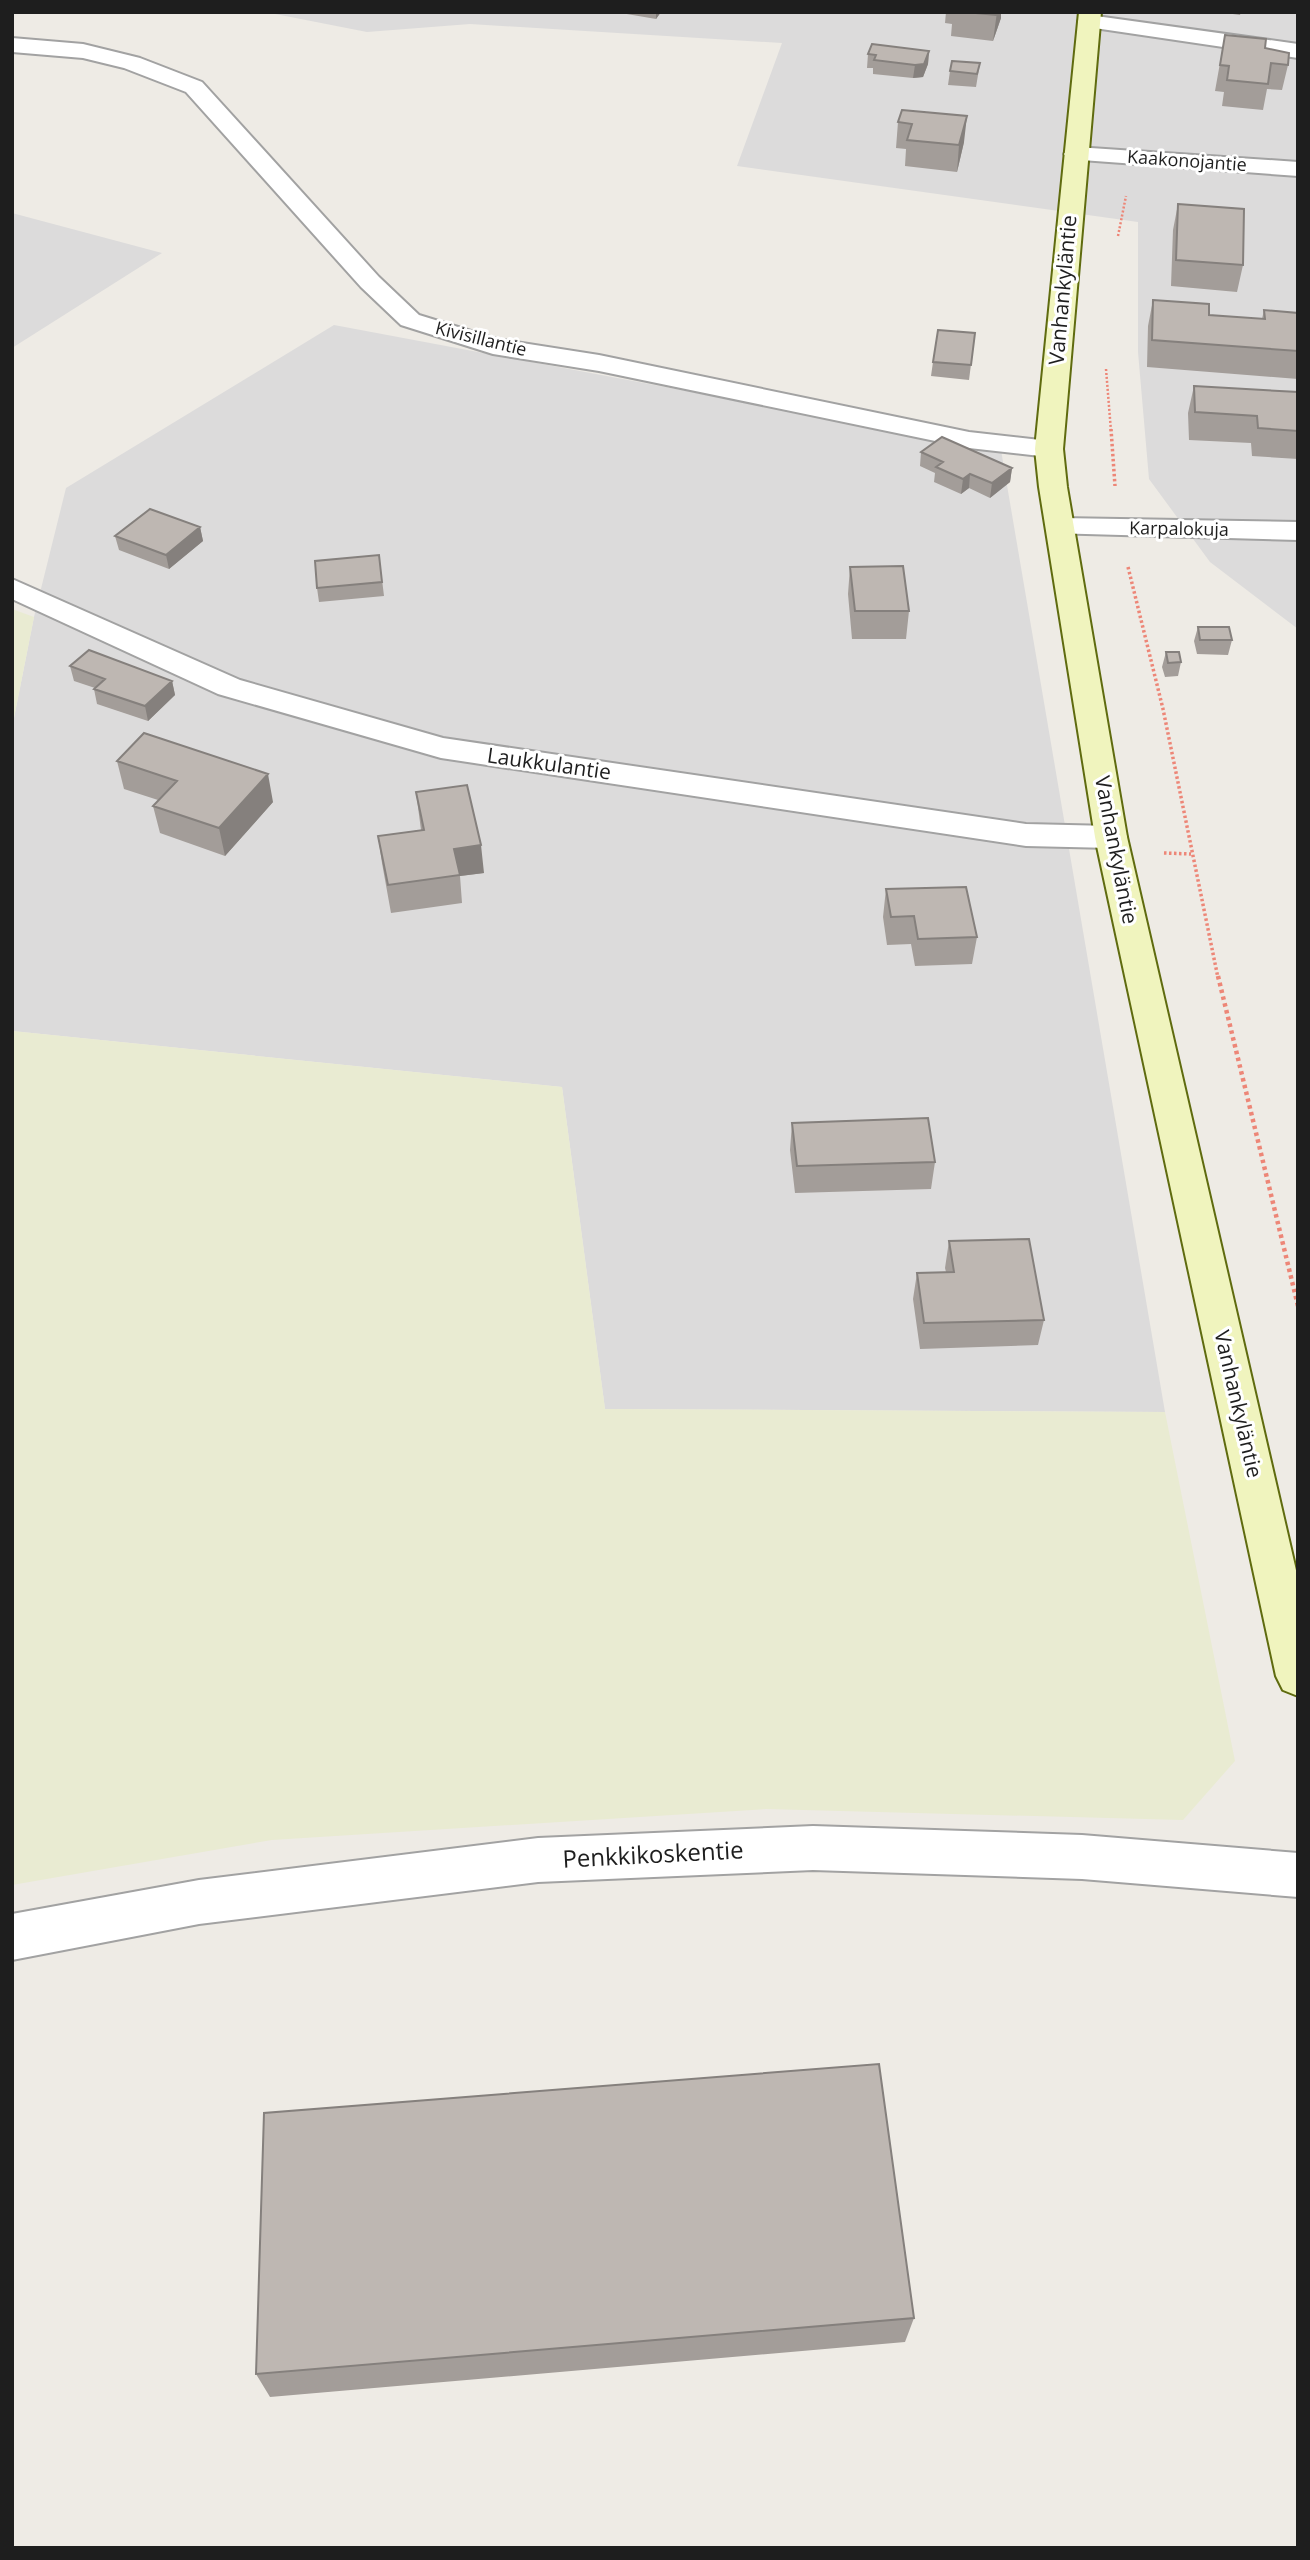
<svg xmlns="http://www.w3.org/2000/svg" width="1310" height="2560" viewBox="0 0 1310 2560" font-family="'Open Sans',sans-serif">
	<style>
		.residential { fill: #dcdbdb }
		.farmland { fill: #e9ebd2 }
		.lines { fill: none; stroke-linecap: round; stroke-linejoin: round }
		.street-casing { stroke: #a2a2a2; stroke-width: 4 }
		.secondary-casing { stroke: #5f6b0f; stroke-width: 4 }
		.path-far2 { stroke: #ed8677; stroke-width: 2.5; stroke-dasharray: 2 2; stroke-linecap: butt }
		.path-far1 { stroke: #ed8677; stroke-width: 3.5; stroke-dasharray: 2.5 2.5; stroke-linecap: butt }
		.path { stroke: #ed8677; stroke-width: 4.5; stroke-dasharray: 3.5 3.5; stroke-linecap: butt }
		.street { fill: #fff; fill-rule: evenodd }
		.secondary { fill: #f0f4be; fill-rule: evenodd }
		.wall { fill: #a39d99 }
		.shaded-wall { fill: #85807d }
		.building { fill: #beb7b2; stroke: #85807d; stroke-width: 2 }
		.labels { text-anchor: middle; stroke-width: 6; stroke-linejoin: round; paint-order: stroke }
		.far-street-label { font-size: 18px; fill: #1e1e1e; stroke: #fff }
		.street-label { font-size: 21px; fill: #1e1e1e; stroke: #fff }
		.near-street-label { font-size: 24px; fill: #1e1e1e; stroke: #fff }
	</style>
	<rect width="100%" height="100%" fill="#eeebe5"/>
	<path class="residential" d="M265,12H1298V629L1210,562L1149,479L1138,352V222L737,166L782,43L470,24L367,32Z
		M12,213L162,253L12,348Z
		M334,325L1001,450L1165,1412L605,1409L562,1087L12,1031V728L34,617L66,488Z"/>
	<path class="farmland" d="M12,609L34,617L12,728Z
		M12,1031L562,1087L605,1409L1165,1412L1235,1761L1183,1820L766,1809L272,1840L12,1885Z"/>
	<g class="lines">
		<g class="street-casing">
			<path id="street" d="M1089,15L1298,44V58L1081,26L1078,21Z
				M12,38L83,44L140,58L202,82L379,277L419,315L497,339L599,355L969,432L1049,441L1059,443L1063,449L1059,455L1049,457L969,448L599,371L493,354L401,325L361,287L186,92L124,68L83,58L12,52Z
				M1076,147L1298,162V176L1068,159L1064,154L1068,149Z
				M1060,518L1298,522V540L1050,533L1046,527L1050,521Z
				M12,579L240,680L443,738L1026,824L1111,826L1123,829L1127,837L1123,845L1111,848L1026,846L441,758L218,694L12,599Z
				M813,1826L1082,1835L1298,1853V1897L1082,1879L813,1870L538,1882L199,1924L12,1960V1914L199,1880L538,1838Z"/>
		</g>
		<g class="secondary-casing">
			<path id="secondary" d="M1079,12H1101L1063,449L1067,487L1127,837L1298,1579V1696L1283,1690L1276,1676L1095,837L1039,487L1035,449Z"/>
		</g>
		<path class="path-far2" d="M1118,236L1126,196
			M1106,369L1111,431"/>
		<path class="path-far1" d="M1111,429L1115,486
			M1128,567L1163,709L1218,978
			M1164,853L1191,854"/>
		<path class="path" d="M1218,976L1298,1306"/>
		<use href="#street" class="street"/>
		<use href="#secondary" class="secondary"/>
	</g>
	<path class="wall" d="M615,12H661L656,19Z
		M946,12H1001V18L993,41L951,36L952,24L945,23Z
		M1218,12H1241L1240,15Z
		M1225,35L1288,65L1282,90L1267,89L1263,110L1222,106L1224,92L1215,91Z
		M929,51L928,64L923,77L913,78L873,74V68H867L868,54Z
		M980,63L976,87L948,85L950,71Z
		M902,110L964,142L957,172L905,166L906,149L896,148L898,122Z
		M1178,204L1243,265L1237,292L1171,286L1173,230Z
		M1153,300L1209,315L1262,319L1264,310L1298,313V379L1147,367L1148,326Z
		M975,333L969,380L931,376L933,362Z
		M1194,386L1298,392V459L1252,456L1251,443L1189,440L1188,413Z
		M921,452L1012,468L1010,482L990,498L969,488L961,494L934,482L935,473L920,466Z
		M200,527L203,541L169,569L119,550L115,536Z
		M379,555L384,596L319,602L317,588Z
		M850,567L909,611L906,639H852L848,594Z
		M1198,627L1232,640L1228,655L1197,654L1194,641Z
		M1166,652L1181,662L1178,676L1165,677L1162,667Z
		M70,666L172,681L175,695L148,721L97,704L94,689L95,688L74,681Z
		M117,761L273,802L225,856L160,833L153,806L158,800L124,789Z
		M416,792L484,873L460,876L462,903L391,913L382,863L378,836L421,830Z
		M886,889L977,937L972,964L915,966L911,944L887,945L883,917Z
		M792,1123L935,1162L931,1189L795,1193L790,1150Z
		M949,1241L1044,1320L1038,1345L920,1349L913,1299L917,1273L946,1272L945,1268Z
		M914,2318L905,2342L270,2397L256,2374Z"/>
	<path class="shaded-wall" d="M656,12H661L656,19Z
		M997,12H1001V18L993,41Z
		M929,51L928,64L923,77L913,78L915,65Z
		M967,116L964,142L957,172L959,145Z
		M1012,468L1010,482L990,498L992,483Z
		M970,474L969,488L961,494L963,479Z
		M200,527L203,541L169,569L166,555Z
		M172,681L175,695L148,721L145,706Z
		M268,774L273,802L225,856L219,828Z
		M481,845L484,873L460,876L454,849Z"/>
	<path class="building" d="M965,12H997L996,15Z
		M1225,35L1266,39L1265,48L1289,53L1288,65L1271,63L1268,84L1227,80L1229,66L1220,65Z
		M872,44L929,51L924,64L915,65L874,60L876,55L868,54Z
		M952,61L980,63L977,74L950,71Z
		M902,110L967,116L959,145L907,140L912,124L898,122Z
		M1178,204L1244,209L1243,265L1176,260Z
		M1153,300L1209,304V315L1265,319L1264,310L1298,313V351L1152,340Z
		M938,330L975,333L971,365L933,362Z
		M1194,386L1298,392V431L1258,428L1257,416L1195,412Z
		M942,437L1012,468L992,483L970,474L963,479L936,467L943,462L921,452Z
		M150,509L200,527L166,555L115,536Z
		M379,555L382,582L317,588L315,561Z
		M903,566L909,611H855L850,567Z
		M1198,627H1229L1232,640H1200Z
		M89,650L172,681L145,706L94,689L105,679L70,666Z
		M1166,652H1179L1181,662L1168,663Z
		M144,733L268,774L219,828L153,806L177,781L117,761Z
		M467,785L481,845L454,849L460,875L388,885L378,836L424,830L416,792Z
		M966,887L977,937L918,939L914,916L891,917L886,889Z
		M928,1118L935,1162L797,1166L792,1123Z
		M1029,1239L1044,1320L924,1323L917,1273L954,1272L949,1241Z
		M879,2064L914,2318L256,2374L264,2113Z"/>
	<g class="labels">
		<g class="far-street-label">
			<text transform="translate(1187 161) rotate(4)" y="6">Kaakonojantie</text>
			<text transform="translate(481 339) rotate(14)" y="6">Kivisillantie</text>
			<text transform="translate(1179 529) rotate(1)" y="6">Karpalokuja</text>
		</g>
		<g class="street-label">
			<text transform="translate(1063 290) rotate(-85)" y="7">Vanhankyläntie</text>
			<text transform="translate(549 764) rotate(8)" y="7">Laukkulantie</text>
			<text transform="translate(1116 850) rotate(79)" y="7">Vanhankyläntie</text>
			<text transform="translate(1238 1404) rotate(77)" y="7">Vanhankyläntie</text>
		</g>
		<g class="near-street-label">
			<text transform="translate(653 1855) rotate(-3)" y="8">Penkkikoskentie</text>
		</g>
	</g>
	<rect width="1310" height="2560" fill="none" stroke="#1e1e1e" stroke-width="28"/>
</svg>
